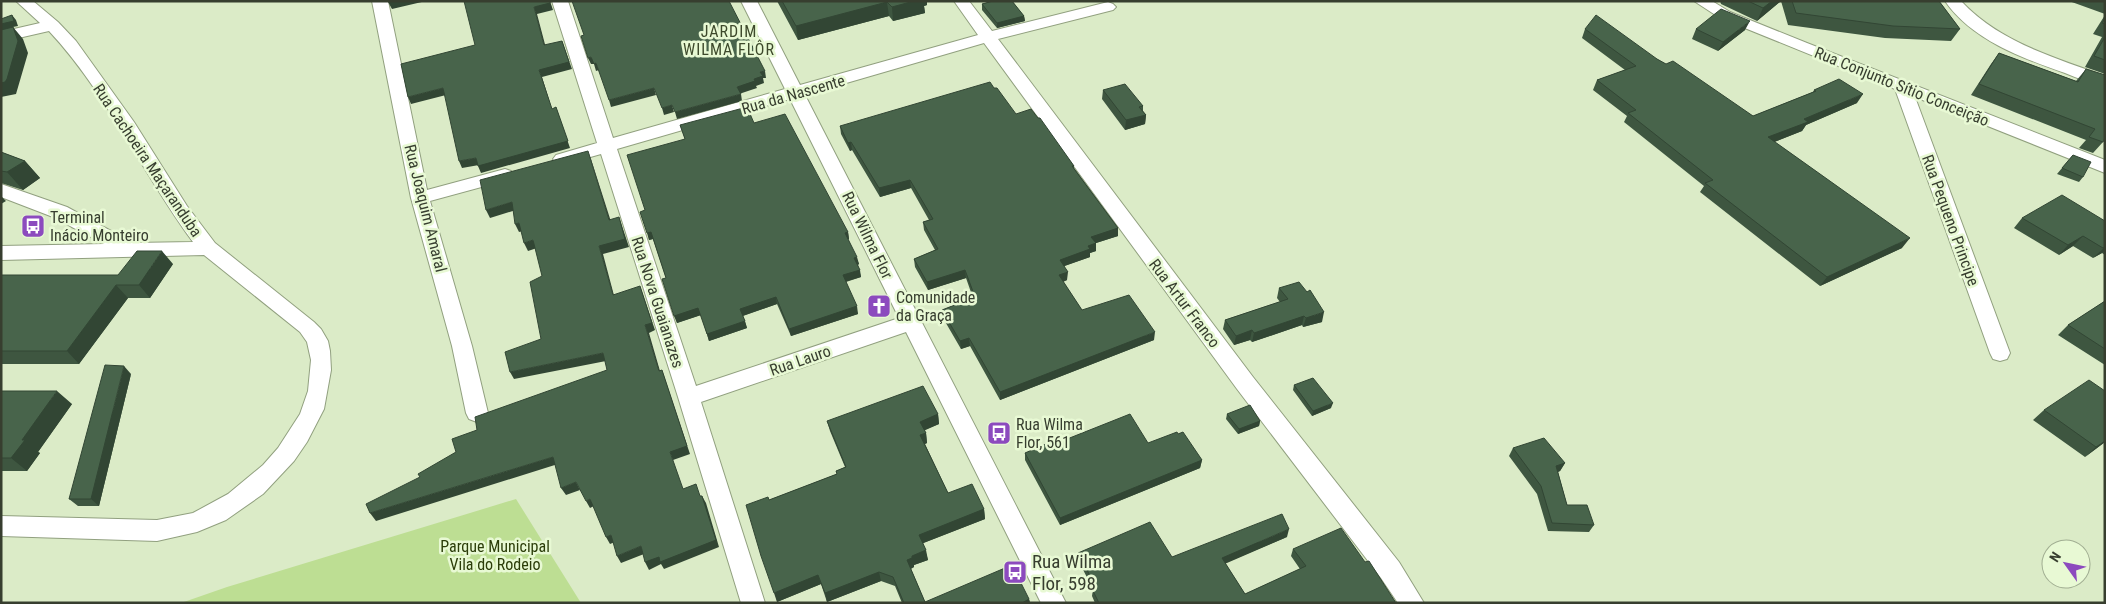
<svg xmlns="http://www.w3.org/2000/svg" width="2106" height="604" viewBox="0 0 2106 604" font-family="'Roboto Condensed',sans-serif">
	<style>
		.green { fill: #bdde93 }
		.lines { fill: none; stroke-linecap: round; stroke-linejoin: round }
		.street-casing { stroke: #91a07f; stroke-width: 2 }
		.street { fill: #fff; fill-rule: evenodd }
		.wall { fill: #3e5640 }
		.shaded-wall { fill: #324634 }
		.building { fill: #48644b; stroke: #324634 }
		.labels { text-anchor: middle; stroke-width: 5; stroke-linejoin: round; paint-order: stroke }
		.far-quarter-label { font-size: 16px; letter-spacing: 1px; fill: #3d492b; stroke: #e8f9d4 }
		.street-label { font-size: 16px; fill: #373e2f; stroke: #e8f9d4 }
		.poi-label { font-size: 16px; fill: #373e2f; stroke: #e8f9d4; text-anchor: start }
		.park-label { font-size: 16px; fill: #2b3d09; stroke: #e8f9d4 }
		.near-poi-label { font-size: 19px; fill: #373e2f; stroke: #e8f9d4; text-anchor: start }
	</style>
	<rect width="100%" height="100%" fill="#dbebc7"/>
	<path class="green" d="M516,499L581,603H181L227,587Z"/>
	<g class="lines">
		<g class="street-casing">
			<path id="street" d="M16,1H33L58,22L76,41L134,122L187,206L215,243L314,322L321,329L328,341L330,351L331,370L324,409L307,442L294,461L263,494L226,520L197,532L157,541L1,536V516L157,520L193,513L228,494L263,465L278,448L300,414L308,391L311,360L307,342L300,332L204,255L1,260V246L104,244L53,217L1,197V184L67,207L133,243L193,242C142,173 107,93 49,31L1,42V32L40,23Z
				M372,1H388L427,190L505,169L511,171L514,175L511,179L430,201L472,346L488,413L485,419L477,422L469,419L466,413L452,346L411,198Z
				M552,1H568L613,138L785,89L741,1H757L800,85L978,35L954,1H969L992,31L1108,2L1113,4L1116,7L1113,10L998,39L1253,377L1399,562L1424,603H1398L1381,578L1237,389L984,43L805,95L1066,603H1041L906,332L701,402L765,603H741L678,397L601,154L562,165L556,163L553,159L556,155L597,143ZM790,99L899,318L696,386L617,149Z
				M1694,1H1712L1730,12L1807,43L2105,160V173L1915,97L2010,353L2007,359L2000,361L1993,359L1990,353L1895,89L1720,18Z
				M1945,1H1961C1999,42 2053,57 2105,76V87C2091,84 2078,78 2065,73C2022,58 1972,40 1945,1Z"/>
		</g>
		<use href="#street" class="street"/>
	</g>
	<path class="wall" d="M777,1H927V5L924,6L925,13L893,21L889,16L798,40Z
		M992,1H1012L1024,16L1025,21L997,28L982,10V4Z
		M1720,1H1939L1960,29L1951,41L1885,38L1788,25L1781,1L1757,21L1721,4Z
		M2069,1H2105V14Z
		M2105,15V74L2085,67L2102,37L2093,34Z
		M1585,29L1657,59L1753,116L1813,92L1814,90L1857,103L1806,125L1802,131L1774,142L1902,248L1820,286L1700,192L1704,186L1624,122L1627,116L1593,90L1597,80L1625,70L1582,38Z
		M1696,29L1745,30L1718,51L1692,39Z
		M1999,53L2076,81L2086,69L2103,142L2093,153L2079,148L2086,140L1971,95L1991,64Z
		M1103,90L1143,106V111L1146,115L1145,124L1125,130L1102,99Z
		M1016,114L1074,166V168L1118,228V236L1096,243V251L1090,253V257L1064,266L1067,280L1063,282L1082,310L1154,340L1000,400L970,346L961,349L943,318L942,310L973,298L966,278L928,290L915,267L914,259L935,250L924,230L923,222L929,220L911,188L880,197L852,150L850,151L841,134L840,126Z
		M754,123L848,232L849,239H848L859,264L858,265L861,277L846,282L858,314L791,336L777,304L743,316L747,328L709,341L701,315L677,323L666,278L653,239L649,240L645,210L685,139L680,125Z
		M1,152L25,161L40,178L23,190L1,183Z
		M2073,155L2083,177L2079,182L2057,174Z
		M2022,218L2105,221V255L2102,253L2093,258L2073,246L2059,255L2014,228Z
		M173,264L150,298H128L79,364H1V275H118Z
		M1279,288L1322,322L1303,327L1302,325L1252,342L1250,340L1234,345L1223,329L1225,320L1280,302L1277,298Z
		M2105,301V365L2058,335L2068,325Z
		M131,374L99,506H78L69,499Z
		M1294,385L1331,408L1312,416L1293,390Z
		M1,391L72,404L38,452L40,453L27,471H1Z
		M2044,410L2105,442L2085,457L2033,420Z
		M938,414L939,424L924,430L926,433L927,443L925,444L948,493L984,509L985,519L923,543L928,560L914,565V567L911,569L925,602L1029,599L1030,603H902L895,586L881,581L827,602L821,584L777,602L769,500L837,474L836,471L845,467L830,431L827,421Z
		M1227,414L1260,421L1259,426L1238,434L1226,419Z
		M1148,443L1202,460L1200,468L1060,525L1025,460V453L1047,447Z
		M1513,448L1565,463L1560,471L1558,472L1567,505L1594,525L1589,532L1548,531L1537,494L1509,456Z
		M1287,537L1225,563L1245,594L1300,569L1291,556L1293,549L1365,562L1396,603H1095L1092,596L1093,589L1078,560V553L1172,557Z"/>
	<path class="shaded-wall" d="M394,1H426L392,9L388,2Z
		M550,1L553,10L537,14L547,52L544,45L534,7Z
		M914,1H927V5L924,6L925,13L893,21L892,7Z
		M1772,1H1781L1757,21L1763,8Z
		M887,2L889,16L798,40L796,26Z
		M12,15L16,20L18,26L13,27L23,39L28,53L16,94L1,97V24Z
		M1024,16L1025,21L997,28V23Z
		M1750,21L1745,30L1718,51L1723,42Z
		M562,41L572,69L542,77L554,116L539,70Z
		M591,57L596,63L599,70L596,71L594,64H591L588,58Z
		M765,71L766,78H763L764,83L756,86L757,88L739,94L737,87L754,79L760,72Z
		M443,88L446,95L411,104L408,97Z
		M654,88L656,95L611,107L609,100Z
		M741,94L742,101L677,119L675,112Z
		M1863,94L1857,103L1806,125L1802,131L1762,147L1768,137L1804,119Z
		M672,105L674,112L664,115L662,108Z
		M556,107L570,148L481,173L478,166Z
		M1146,115L1145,124L1125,130L1126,120Z
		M851,142L852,150L850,151L848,143Z
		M588,151L591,159L613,228L609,220Z
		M476,158L479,165L462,168L459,161Z
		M25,161L40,178L23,190L7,172Z
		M910,180L911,188L880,197L879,188Z
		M1,196L6,201L1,204Z
		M512,202L516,210L490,218L486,210Z
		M619,217L629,247L603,254L616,303L613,295L599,246Z
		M519,223L523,231L519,232L515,224Z
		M1118,228V236L1096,243V251L1090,253V257L1059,268L1060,260L1088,246L1091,237Z
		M651,232L653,239L649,240L647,233Z
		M848,232L849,239L846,240L845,233Z
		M2083,236L2073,246L2059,255L2068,245Z
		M1910,238L1902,248L1820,286L1827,277Z
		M533,240L537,248L528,251L524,243Z
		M2105,247V250L2102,253L2093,258Z
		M162,251L173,264L150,298L139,285Z
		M857,257L859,264L856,265L854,258Z
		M860,270L861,277L844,282L843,275Z
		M965,270L966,278L928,290L927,282Z
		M1068,272L1067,280L1059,283V275Z
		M116,285L128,298L79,364L67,351Z
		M640,286L655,330L649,333L662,378L659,371L645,325Z
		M776,297L777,304L742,316L740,309Z
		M857,306L858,314L791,336L789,329Z
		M698,308L701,315L677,323L674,316Z
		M1324,312L1322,322L1303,327L1306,318Z
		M1304,316L1302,325L1252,342L1254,333Z
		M745,321L747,328L709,341L707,334Z
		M1252,330L1250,340L1234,345L1236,336Z
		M1155,332L1154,340L1000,400V392Z
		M969,338L970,346L961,349L960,341Z
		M603,353L606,361L514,379L510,372Z
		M124,366L131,374L99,506L91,499Z
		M662,370L690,454L673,460L686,496L670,452Z
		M57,391L72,404L38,452L40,453L27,471L11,458L22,440Z
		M1333,403L1331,408L1312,416L1313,411Z
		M938,414L939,424L921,432L920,422Z
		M1260,421L1259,426L1238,434L1239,429Z
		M926,433L927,443L922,445L920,435Z
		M2105,441V442L2085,457L2096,447Z
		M553,457L558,464L376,521L370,513Z
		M1202,460L1200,468L1060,525V518Z
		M1565,463L1560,471L1552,474L1556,466Z
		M576,482L580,490L566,495L561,488Z
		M702,496L706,503L719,547L664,569L661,564L649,570L645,562Z
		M590,499L594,506L590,508L586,501Z
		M984,509L985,519L921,544L919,535Z
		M1289,529L1287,537L1220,566L1222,558Z
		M611,535L615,542L610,544L606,537Z
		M641,546L644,554L621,563L617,556Z
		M926,550L928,560L914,565V567L909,569L907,560L912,556Z
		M879,572L881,581L827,602L825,593Z
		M818,575L821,584L777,602L774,593Z
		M1029,599L1030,603H1022Z"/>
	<path class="building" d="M464,1H550V3L534,7L544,45L562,41L569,62L539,70L552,109L556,107L568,141L478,166L476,158L459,161L443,88L408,97L401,64L475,45Z
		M572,1H729L765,71L760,72L763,76L754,79L755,81L737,87L741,94L675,112L672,105L662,108L654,88L609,100L596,63L594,64L591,57L588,58L581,36L584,35Z
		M782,1H914L892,7L887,2L796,26Z
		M993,1H1012L1024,16L997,23L982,4Z
		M1748,1H1772L1763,8Z
		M1792,1H1939L1960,29L1893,26L1796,13Z
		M1721,9L1750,21L1723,42L1696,29Z
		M12,15L14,21L1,24V19Z
		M1596,15L1657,59L1666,64L1673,61L1753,116L1816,91L1814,90L1839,79L1863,94L1804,119L1808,122L1768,137L1910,238L1827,277L1705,183L1713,180L1628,113L1636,110L1597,80L1636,66L1585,29Z
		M2105,18V24L2102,23Z
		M13,27L18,41L7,79L5,82L1,83V30Z
		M2105,37V60L2094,56Z
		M1999,53L2078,82L2086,69L2105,75V138L2103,142L2089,137L2095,129L1979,84Z
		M990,82L994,88H997L1016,114L1031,109L1038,118H1040L1074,166H1072L1118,228L1091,237L1096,243L1088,246L1090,249L1060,260L1068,272L1059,275L1082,310L1129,295L1155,332L1000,392L969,338L960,341L942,310L975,297L965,270L927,282L914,259L938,249L923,222L933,219L910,180L879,188L851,142L848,143L840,126Z
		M1125,84L1143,106L1139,107L1146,115L1126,120L1103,90Z
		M747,107L754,123L785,114L848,232L845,233L857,257L854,258L860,270L843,275L857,306L789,329L776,297L740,309L745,321L707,334L698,308L674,316L662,279L666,278L651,232L647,233L640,212L645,210L627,155L685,139L680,125Z
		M588,151L609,220L619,217L625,239L599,246L613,295L640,286L652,323L645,325L659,371L662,370L687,446L670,452L683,489L696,484L700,496H702L716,540L660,562L659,557L645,562L641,546L617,556L611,535L606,537L590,499L586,501L576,482L561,488L553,457L370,513L366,504L420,477L418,474L456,452L452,439L477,430L475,417L607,370L603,353L510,372L505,352L541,339L530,282L542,276L533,240L524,243L519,223L515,224L512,202L486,210L480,180Z
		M1,152L25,161L7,172L1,171Z
		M2073,155L2091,162L2083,177L2062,168Z
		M2062,195L2105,221V247L2103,248L2083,236L2068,245L2022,218Z
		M137,251H162L139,285H116L67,351H1V275H118Z
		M1299,282L1307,292L1310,290L1324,312L1306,318L1304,316L1254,333L1252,330L1236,336L1225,320L1288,299L1279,288Z
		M2105,301V349L2068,325Z
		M105,365L124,366L91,499H69Z
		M1313,378L1333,403L1313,411L1294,385Z
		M2089,380L2105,391V441L2096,447L2044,410Z
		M923,386L938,414L920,422L926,433L920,435L948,493L972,484L984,509L919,535L926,550L912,556V558L907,560L925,602L1012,565L1029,599L1022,603H904L893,577L879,572L825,593L818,575L774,593L761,556L746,505L768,497L769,500L837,474L836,471L846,467L827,421Z
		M1,391H57L22,440H25L11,458H1Z
		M1250,405L1260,421L1239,429L1227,414Z
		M1130,414L1148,443L1177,432L1178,434L1183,432L1202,460L1060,518L1025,453L1046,444L1047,447Z
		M1544,438L1565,463L1556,466L1567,505H1587L1594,525L1552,523L1541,486L1513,448Z
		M1282,514L1289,529L1222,558L1245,594L1306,566L1293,549L1341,528L1365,562L1369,561L1396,603H1099L1092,589L1096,587L1078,553L1150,522L1172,557Z"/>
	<defs>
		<g id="bus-square" transform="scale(1.25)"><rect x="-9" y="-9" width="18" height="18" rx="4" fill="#8c4abe" stroke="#e8f9d4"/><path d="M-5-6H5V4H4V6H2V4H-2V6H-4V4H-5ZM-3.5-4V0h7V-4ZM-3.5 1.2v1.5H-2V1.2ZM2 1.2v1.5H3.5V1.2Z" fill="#fff"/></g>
		<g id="church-square" transform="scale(1.25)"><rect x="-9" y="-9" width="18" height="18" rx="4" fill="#8c4abe" stroke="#e8f9d4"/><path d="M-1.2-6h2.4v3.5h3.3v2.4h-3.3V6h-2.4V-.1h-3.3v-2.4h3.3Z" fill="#fff"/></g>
	</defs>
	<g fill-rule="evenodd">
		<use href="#bus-square" x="33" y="226"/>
		<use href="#church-square" x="879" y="306"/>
		<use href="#bus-square" x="999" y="433"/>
		<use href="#bus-square" x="1015" y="572"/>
	</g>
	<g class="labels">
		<g class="far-quarter-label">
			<text x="729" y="37">JARDIM<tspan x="729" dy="18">WILMA FLÔR</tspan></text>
		</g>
		<g class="street-label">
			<text transform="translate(1902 86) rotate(22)" y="6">Rua Conjunto Sítio Conceição</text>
			<text transform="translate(793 94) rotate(-16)" y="6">Rua da Nascente</text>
			<text transform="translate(148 160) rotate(56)" y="6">Rua Cachoeira Maçaranduba</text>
			<text transform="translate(426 208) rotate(76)" y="6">Rua Joaquim Amaral</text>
			<text transform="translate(1951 220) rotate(70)" y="6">Rua Pequeno Principe</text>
			<text transform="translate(868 235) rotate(64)" y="6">Rua Wilma Flor</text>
			<text transform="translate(658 302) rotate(72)" y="6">Rua Nova Guaianazes</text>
			<text transform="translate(1185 303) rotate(53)" y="6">Rua Artur Franco</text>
			<text transform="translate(800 360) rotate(-19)" y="6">Rua Lauro</text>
		</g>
		<g class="poi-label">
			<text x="50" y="223">Terminal<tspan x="50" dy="18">Inácio Monteiro</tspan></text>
			<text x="896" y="303">Comunidade<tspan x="896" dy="18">da Graça</tspan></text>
			<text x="1016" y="430">Rua Wilma<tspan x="1016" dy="18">Flor, 561</tspan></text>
		</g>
		<g class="park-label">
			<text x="495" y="552">Parque Municipal<tspan x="495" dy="18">Vila do Rodeio</tspan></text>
		</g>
		<g class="near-poi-label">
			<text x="1032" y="568">Rua Wilma<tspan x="1032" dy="22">Flor, 598</tspan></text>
		</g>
	</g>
	<rect width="2106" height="604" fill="none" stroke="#373e2f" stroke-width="5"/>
	<g transform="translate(2066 564) rotate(303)"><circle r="24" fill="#e8f9d4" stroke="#a1ae92"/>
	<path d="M0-4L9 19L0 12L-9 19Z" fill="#8c4abe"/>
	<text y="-8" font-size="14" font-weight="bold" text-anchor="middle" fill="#373e2f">N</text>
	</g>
</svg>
